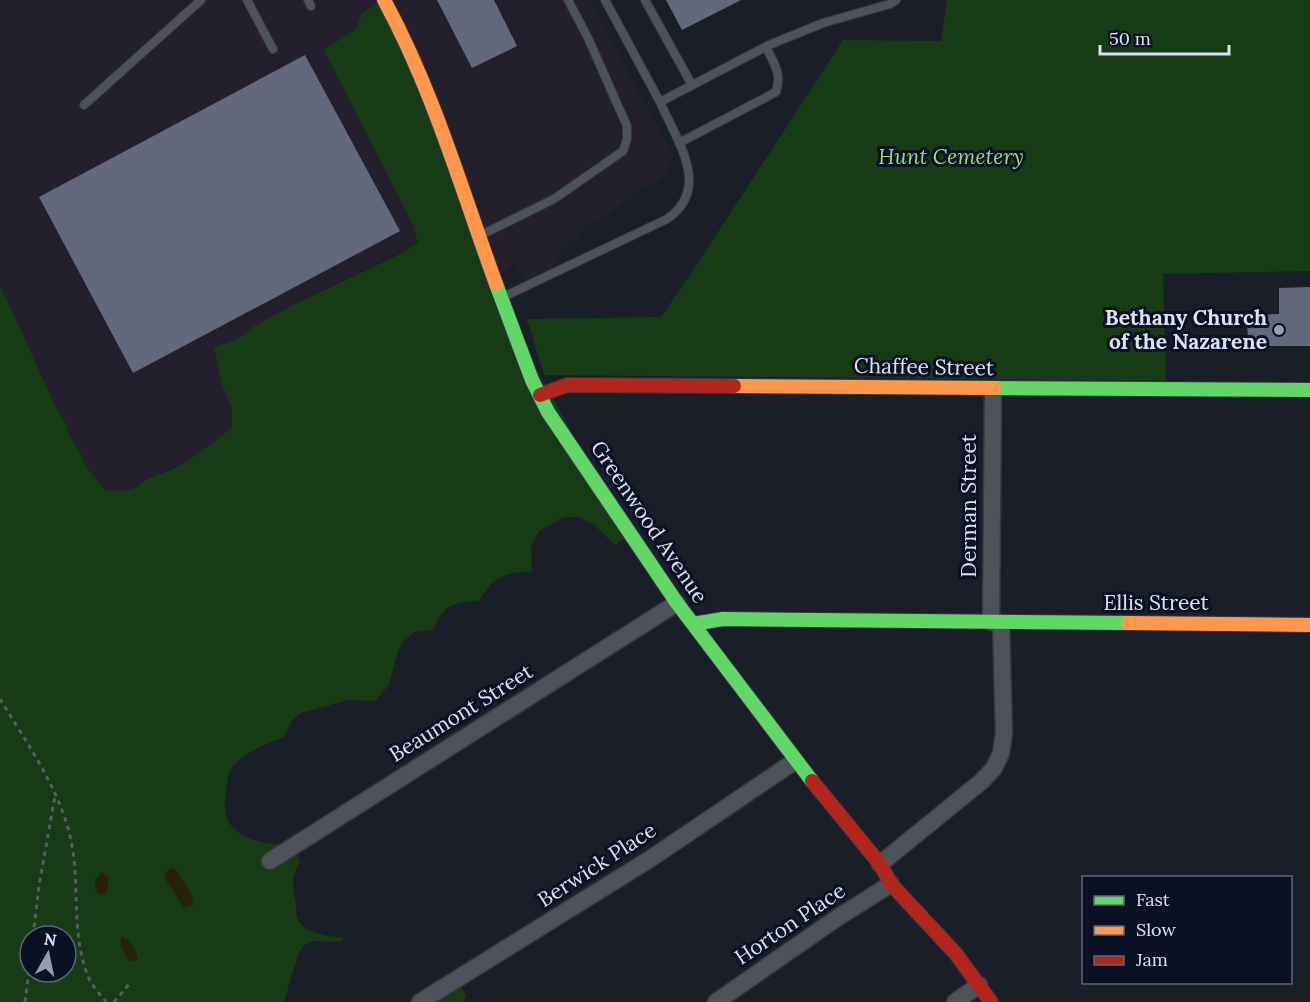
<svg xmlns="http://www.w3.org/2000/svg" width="1310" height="1002" viewBox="0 0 1310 1002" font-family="Lora,serif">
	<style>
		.commercial { fill: #241f2d }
		.green { fill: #163b15; fill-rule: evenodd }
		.sand { fill: #282107 }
		.building { fill: #63697d }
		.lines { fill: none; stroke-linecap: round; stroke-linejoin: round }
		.lane-casing { stroke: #353841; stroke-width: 10 }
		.street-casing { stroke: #353841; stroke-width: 19 }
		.fast-casing { stroke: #353841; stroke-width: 16 }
		.slow-casing { stroke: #353841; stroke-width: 16 }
		.jam-casing { stroke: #353841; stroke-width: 16 }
		.path { stroke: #585b64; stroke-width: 3; stroke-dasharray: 4.5 4.5; stroke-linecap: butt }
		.lane { stroke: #4e525a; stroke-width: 8 }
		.street { stroke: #4e525a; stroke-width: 16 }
		.fast { stroke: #63d668; stroke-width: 14 }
		.slow { stroke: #ff974d; stroke-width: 14 }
		.jam { stroke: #b3261e; stroke-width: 14 }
		.poi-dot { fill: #989daa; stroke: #0b1124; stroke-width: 2 }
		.labels { text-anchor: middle; stroke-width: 6; stroke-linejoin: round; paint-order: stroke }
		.park-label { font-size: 21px; font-style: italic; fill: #8de086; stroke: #0b1124 }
		.poi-label { font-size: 21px; font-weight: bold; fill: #dce2f0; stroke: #0b1124; text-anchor: end }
		.street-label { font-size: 21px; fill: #dce2f0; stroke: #0b1124 }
	</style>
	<rect width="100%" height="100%" fill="#1a1e28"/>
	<path class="commercial" d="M0,0H590L672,155L667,174L651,185L644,187L602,219L586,225L577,237L562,250L548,275L531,282L522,278L515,263L498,278L362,13L356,29L324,50L413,225L418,243L291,306L256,325L237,339L215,348L222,385L232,409V426L213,445L174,468L144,479L138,487L124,491H106L85,465L81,454L70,437L66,424L55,405L2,289L0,288Z"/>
	<path class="green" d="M947,0H1310V271L1163,274L1166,381L544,375L527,319L661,317L692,272L843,40L941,41Z
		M384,1L504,310L629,535L615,545L593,524L579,517H564L539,531L531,546L532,571C504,573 493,576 479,601C452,603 444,604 433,630L414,632L401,644L396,657L389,685L375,701L348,700L301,713L292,721L283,738C266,743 242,754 231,769C227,775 227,785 226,792C218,831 246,841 280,845L288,854L295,851L300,862C293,875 291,883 295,898C297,904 295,911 297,917C302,934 329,936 344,938L341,942L315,941L304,945L298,955L284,1002H0V288L2,289L55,405L66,424L70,437L81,454L85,465L106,491H124L138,487C147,474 161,476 175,468C196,456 215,443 232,426V409L222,385L214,348L237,339L256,325L291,306L396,256L418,243L413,225L324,50L356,29L362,13ZM30,936H66V972H30Z
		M459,984L466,995L464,1002H429Z"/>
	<path class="sand" d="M173,868C181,874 194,896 193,905L184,908L164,877L168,869Z
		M102,872L109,878L106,893L100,895L95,890V879Z
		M121,937C130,938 134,949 138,957L137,960L128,961L121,946Z"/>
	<path class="building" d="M437,0H494L517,46L472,68Z
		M666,0H741L682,30Z
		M305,55L400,231L133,373L39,197Z
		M1310,287V346H1248L1247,315L1279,314V288Z"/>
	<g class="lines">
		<g class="lane-casing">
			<path id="lane" d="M247,0L273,49
				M308,0L311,6
				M605,0L660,102
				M645,0L692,85
				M84,105L201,0
				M679,143L776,92C782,73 774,64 766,47
				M479,236L554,199L623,151L627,139V126L588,38L568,0
				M501,298L667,219C712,188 677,141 660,102L769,45L823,23L890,4L896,0"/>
		</g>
		<g class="street-casing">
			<path id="street" d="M991,622L993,389
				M270,861L677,603
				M880,864L982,781L994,768L1001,753L1004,734L1001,623
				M420,1002L650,859L795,761
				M716,1002L837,918L891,884
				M955,1002L979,985"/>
		</g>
		<g class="fast-casing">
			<path id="fast" d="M496,284L532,380L548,412L677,603L812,781
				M994,388L1310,390
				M693,624L723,619L1128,623"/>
		</g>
		<g class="slow-casing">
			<path id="slow" d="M384,0C433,90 461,188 496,284
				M734,386L994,388
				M1128,623L1310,625"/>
		</g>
		<g class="jam-casing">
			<path id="jam" d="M540,395L567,385L734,386
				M812,781L880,864L891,884L956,954L991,1002"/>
		</g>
		<path class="path" d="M0,699C26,742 58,786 70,836C81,881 70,932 88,976C91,985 100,994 106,1002
			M33,936L39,886L55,796
			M25,1002L30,962
			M114,1002L130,983"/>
		<use href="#lane" class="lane"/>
		<use href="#street" class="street"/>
		<use href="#fast" class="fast"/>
		<use href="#slow" class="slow"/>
		<use href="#jam" class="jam"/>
	</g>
	<circle class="poi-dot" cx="1279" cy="330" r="6"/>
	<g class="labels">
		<g class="park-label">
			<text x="951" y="164">Hunt Cemetery</text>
		</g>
		<g class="poi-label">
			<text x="1267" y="325">Bethany Church<tspan x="1267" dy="24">of the Nazarene</tspan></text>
		</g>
		<g class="street-label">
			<text transform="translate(924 367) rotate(1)" y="7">Chaffee Street</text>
			<text transform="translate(969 506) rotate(-90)" y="7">Derman Street</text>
			<text transform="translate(649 522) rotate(56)" y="7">Greenwood Avenue</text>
			<text x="1156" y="610">Ellis Street</text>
			<text transform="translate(461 713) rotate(-32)" y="7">Beaumont Street</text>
			<text transform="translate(597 865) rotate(-33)" y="7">Berwick Place</text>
			<text transform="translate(790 924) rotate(-34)" y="7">Horton Place</text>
		</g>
	</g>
	<rect x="1082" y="876" width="210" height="108" fill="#0b1124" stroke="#5f6576" stroke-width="1.5"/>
	<rect x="1094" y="896" width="30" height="9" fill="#63d668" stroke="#5f6576" stroke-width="1.5"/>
	<text x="1136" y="906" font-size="18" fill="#dce2f0">Fast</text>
	<rect x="1094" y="926" width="30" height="9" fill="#ff974d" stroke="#5f6576" stroke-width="1.5"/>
	<text x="1136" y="936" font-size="18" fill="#dce2f0">Slow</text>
	<rect x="1094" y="956" width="30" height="9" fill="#b3261e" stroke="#5f6576" stroke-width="1.5"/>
	<text x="1136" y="966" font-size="18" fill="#dce2f0">Jam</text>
	<g transform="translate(48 954) rotate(9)"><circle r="28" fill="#0b1124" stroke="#5f6576" stroke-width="1.5"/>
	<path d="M0-4.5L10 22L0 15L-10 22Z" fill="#989daa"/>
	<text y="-9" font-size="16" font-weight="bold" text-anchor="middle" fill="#dce2f0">N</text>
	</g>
	<path d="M1100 45v9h129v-9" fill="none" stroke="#dce2f0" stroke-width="3"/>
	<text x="1109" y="45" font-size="18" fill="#dce2f0" stroke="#0b1124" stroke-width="4.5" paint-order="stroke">50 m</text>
</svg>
